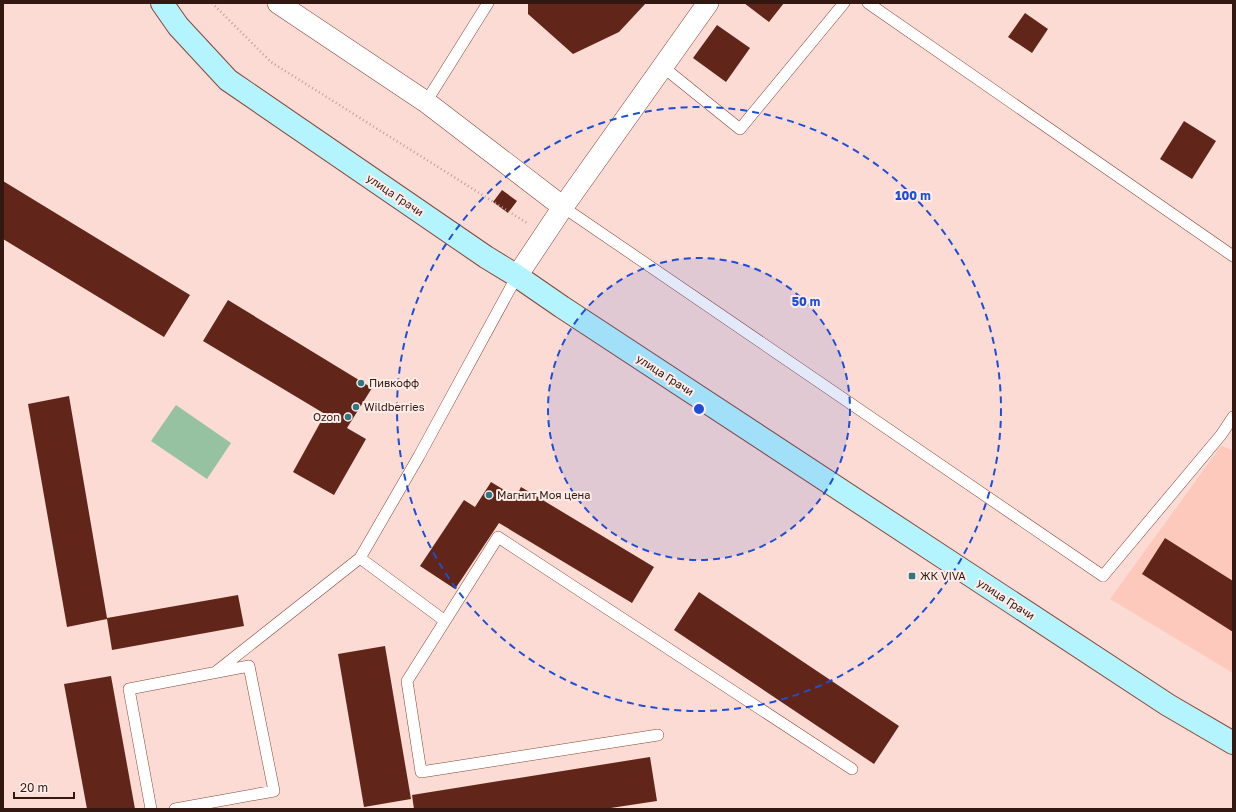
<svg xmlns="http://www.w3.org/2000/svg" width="1236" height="812" viewBox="0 0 1236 812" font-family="'Golos Text',sans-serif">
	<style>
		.built { fill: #fec9bd }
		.green { fill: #96c2a2 }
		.building { fill: #612619 }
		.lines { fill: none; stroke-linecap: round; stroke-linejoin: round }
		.lane-casing { stroke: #894638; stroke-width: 12 }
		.street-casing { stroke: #894638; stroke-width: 22 }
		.secondary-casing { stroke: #894638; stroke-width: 24 }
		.path { stroke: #be9f98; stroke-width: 2.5; stroke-dasharray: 1 3; stroke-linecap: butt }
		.lane { stroke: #fff; stroke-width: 11 }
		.street { stroke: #fff; stroke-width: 21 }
		.secondary { stroke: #b4f4fe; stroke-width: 22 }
		.ring { fill: none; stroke: #1d4ed8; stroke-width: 2; stroke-dasharray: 7 5 }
		.poi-dot { fill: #317684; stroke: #fdece8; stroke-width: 1.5 }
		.labels { text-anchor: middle; stroke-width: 4; stroke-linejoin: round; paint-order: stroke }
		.street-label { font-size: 11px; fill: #331711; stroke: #fdece8 }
		.poi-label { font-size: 11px; fill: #331711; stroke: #fdece8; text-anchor: start }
		.centre { fill: #1d4ed8; stroke: #fdece8; stroke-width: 2 }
		.ring-label { font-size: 12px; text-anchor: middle; font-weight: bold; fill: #1d4ed8; stroke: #fdece8; stroke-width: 4; stroke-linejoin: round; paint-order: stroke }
	</style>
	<rect width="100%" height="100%" fill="#fbdbd3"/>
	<path class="built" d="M1221,446L1233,450V673L1110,599Z"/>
	<path class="green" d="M176,405L231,443L207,479L151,441Z"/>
	<path class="building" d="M528,3H646L619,32L573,54L528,14Z
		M744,3H784L769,22Z
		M1025,13L1048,29L1032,53L1008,37Z
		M717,25L750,48L726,82L693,58Z
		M1184,121L1216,141L1192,179L1160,159Z
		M3,181L190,295L164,337L3,239Z
		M502,190L517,201L508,213L493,202Z
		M228,300L372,388L347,428L366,439L334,495L293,472L325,414L203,341Z
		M69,396L107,618L238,595L244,626L112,650L107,619L67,627L28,404Z
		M491,482L516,497L521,487L654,567L632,603L499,523L455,589L420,566L464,500L475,507Z
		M1165,538L1233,581V632L1142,574Z
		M699,592L899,726L874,764L674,630Z
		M385,646L411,799L364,807L338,654Z
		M111,676L135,809H87L64,684Z
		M650,757L657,801L604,809H414L412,795Z"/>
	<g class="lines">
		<g class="lane-casing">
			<path id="lane" d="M868,3L1233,256
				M663,67L740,129L844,3
				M426,102L488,3
				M563,207L1103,576L1221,435L1233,417
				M517,276L419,456L360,558L445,621L498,537L852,769
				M445,621L407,681L421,772L658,735
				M217,671L360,558
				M151,809L129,689L249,666L274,791L175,809"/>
		</g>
		<g class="street-casing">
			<path id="street" d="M278,3L426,102L563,207L517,276
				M563,207L708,3"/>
		</g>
		<g class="secondary-casing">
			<path id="secondary" d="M162,3L178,26L228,80L486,257L517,276L562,307L1168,705L1233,743"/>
		</g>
		<path class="path" d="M212,3L271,62L527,223"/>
		<use href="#lane" class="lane"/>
		<use href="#street" class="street"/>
		<use href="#secondary" class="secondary"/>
	</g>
	<circle cx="699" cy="409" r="151" fill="#1d4ed8" fill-opacity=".12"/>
	<g class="ring">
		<circle cx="699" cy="409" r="151"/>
		<circle cx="699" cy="409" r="302"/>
	</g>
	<g class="poi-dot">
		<circle cx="361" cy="383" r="4"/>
		<circle cx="356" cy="407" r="4"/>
		<circle cx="348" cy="417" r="4"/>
		<circle cx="489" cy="495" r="4"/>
		<rect x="908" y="572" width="8" height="8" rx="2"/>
	</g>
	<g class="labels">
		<g class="street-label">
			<text transform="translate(395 195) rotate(34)" y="4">улица Грачи</text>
			<text transform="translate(665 375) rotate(33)" y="4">улица Грачи</text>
			<text transform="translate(1006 599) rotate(33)" y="4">улица Грачи</text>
		</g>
		<g class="poi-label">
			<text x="369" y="387">Пивкофф</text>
			<text x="364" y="411">Wildberries</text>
			<text x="340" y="421" text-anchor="end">Ozon</text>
			<text x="497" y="499">Магнит Моя цена</text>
			<text x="920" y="580">ЖК VIVA</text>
		</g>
	</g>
	<circle cx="699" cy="409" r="6" class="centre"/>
	<g class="ring-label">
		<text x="913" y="200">100 m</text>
		<text x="806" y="306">50 m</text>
	</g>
	<rect width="1236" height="812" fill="none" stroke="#331711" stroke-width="8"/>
	<path d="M14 792v6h60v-6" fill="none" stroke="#331711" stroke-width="2"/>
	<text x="20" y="792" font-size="12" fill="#331711" stroke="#fdece8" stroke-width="3" paint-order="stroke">20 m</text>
</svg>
